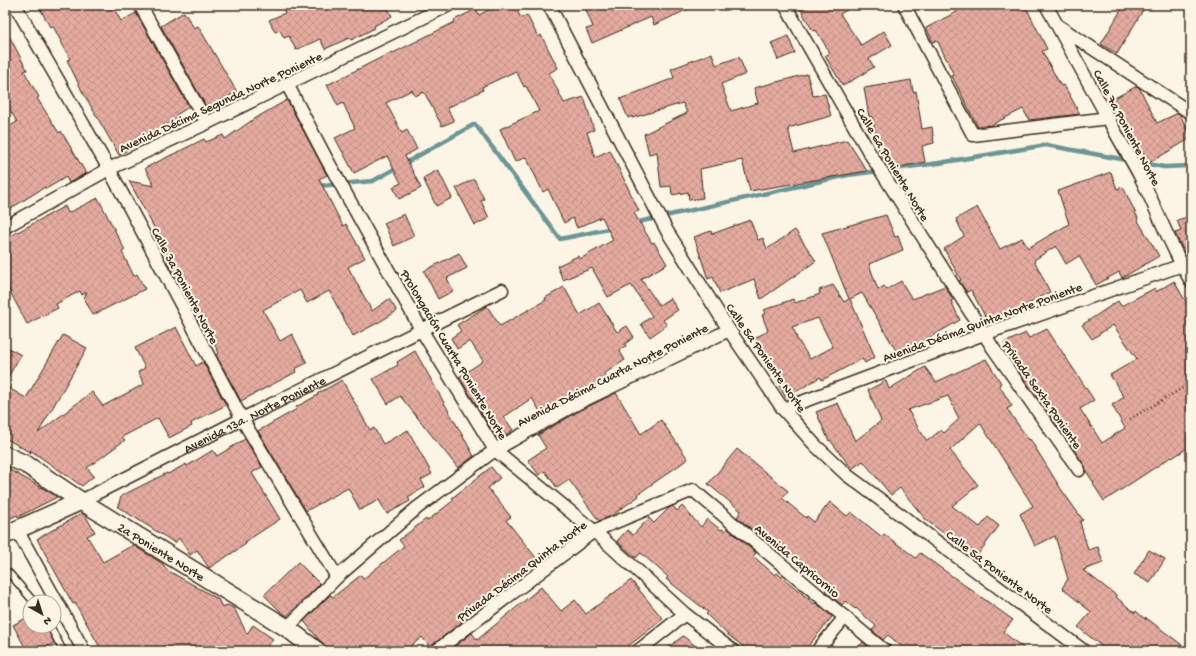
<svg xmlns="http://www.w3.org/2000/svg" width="1196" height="656" viewBox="0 0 1196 656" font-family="'Gochi Hand',sans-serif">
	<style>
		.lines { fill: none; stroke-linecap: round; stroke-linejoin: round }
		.stream { stroke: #6c9595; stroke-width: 4.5 }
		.building { fill: url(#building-cross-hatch); stroke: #3b2a1e; fill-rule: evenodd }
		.lane-casing { stroke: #3b2a1e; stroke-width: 9 }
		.street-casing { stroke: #3b2a1e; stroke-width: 15 }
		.secondary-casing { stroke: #3b2a1e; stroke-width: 20 }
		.path { stroke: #3b2a1e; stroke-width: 2.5; stroke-dasharray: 1 3; stroke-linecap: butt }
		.lane { stroke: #fcf5e5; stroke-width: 6 }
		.street { stroke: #fcf5e5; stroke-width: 12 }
		.secondary { stroke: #fcf5e5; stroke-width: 17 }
		.labels { text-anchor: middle; stroke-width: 4; stroke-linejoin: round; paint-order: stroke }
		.street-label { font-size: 13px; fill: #3b2a1e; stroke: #fcf5e5 }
	</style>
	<defs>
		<pattern id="building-cross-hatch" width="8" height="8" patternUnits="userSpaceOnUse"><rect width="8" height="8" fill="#e4aa9f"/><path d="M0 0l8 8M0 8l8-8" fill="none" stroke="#c49288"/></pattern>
	</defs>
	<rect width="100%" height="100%" fill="#fcf5e5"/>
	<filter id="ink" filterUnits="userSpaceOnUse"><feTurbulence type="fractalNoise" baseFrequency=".025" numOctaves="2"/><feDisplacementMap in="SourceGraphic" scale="8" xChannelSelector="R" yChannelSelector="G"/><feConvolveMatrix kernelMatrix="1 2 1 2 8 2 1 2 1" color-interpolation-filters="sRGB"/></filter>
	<g filter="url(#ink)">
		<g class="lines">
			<path class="stream" d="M318,186L373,181L475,124L560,239L613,228
				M634,223L848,175L939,163L1046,145L1164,167L1191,166"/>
		</g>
		<path class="building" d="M38,5H112L121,21L136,13L189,107L176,115L178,118L164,126L165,128L119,155L82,91L67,60L70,59L53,26L50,27Z
			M282,5H386L392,16L374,26L375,28L351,40L349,38L325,49L320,39L296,50L289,36L284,38L280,30L275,32L269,20L285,13Z
			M498,5H514L521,18L527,15L538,37L541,35L558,68L549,73L564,103L584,97L594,130L587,132L595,157L610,150L639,211L634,213L652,243L654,242L667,264L641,279L659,305L670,298L678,310L663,320L667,325L650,337L641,324L652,316L631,285L608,297L592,268L563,280L557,266L578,256L580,259L613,240L602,217L577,228L573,218L564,223L548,189L543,192L526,157L515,162L500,129L539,111L526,86L524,87L516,71L482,87L483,90L447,108L454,121L442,126L424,92L415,96L412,90L386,103L402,133L407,130L417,149L405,156L421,188L399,199L393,187L401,183L387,156L354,173L335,138L355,128L343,103L338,106L327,85L392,52L393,53L455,22L454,20L476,9L479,15Z
			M584,5H697L654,25L651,17L592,43L586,29L593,27Z
			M798,5H855L840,14L861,45L884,31L892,45L869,59L874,67L843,86L825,56L830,53L816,30L813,31Z
			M966,5H1025L1047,49L1042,51L1061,86L1064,85L1080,114L1029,120L1023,109L991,125L978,127L952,76L954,75L937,40L933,42L926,28L958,11L957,10Z
			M1124,5H1146L1117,54L1101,44Z
			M184,12L194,28L198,26L237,92L207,108L161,26Z
			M5,28L27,70L24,71L39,97L37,98L59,133L61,131L86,173L69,183L66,177L46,189L45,187L5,212V129L17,122L5,101Z
			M788,36L795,53L778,60L771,43Z
			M712,53L716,65L739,57L746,74L721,84L731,111L758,103L754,88L807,74L813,96L825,94L831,116L788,128L794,153L847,140L867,171L750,191L742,160L700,169L703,198L689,200L688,192L672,195L671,186L661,187L657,152L649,154L644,134L687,113L683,103L632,118V116L628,118L620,99L674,78L671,69Z
			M911,80L913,92L916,91L922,129L932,127L934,143L922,146L925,162L889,169L880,156L872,116L869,117L864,88Z
			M1137,86L1140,89L1157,123L1178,113L1180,114L1191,138L1149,163L1142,151L1140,152L1122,117L1120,118L1111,100Z
			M287,100L327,175L319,179L343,226L346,224L365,258L348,267L372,311L389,299L397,311L381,321L353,336L329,291L307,303L300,290L263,310L280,341L292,334L307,363L295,369L296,372L241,401L216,355L219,353L199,315L196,316L167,262L169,260L156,236L158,235L129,181L154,186L145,168L204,139L206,142L223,135L225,139L254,119Z
			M438,170L452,198L436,206L423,178Z
			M1111,172L1117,189L1123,187L1138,218L1137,219L1159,256L1122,278L1119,272L1096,285L1079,256L1066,264L1056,246L1034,260L1050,292L1010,314L1008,311L988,322L971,290L967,292L959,281L961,280L944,249L964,236L956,219L977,207L1000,249L1022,238L1028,248L1069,224L1058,191Z
			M474,179L484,199L481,201L489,218L475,225L456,188Z
			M98,198L125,250L122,252L134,276L137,274L145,289L93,315L84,298L87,292L82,295L80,291L56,304L58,308L27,324L5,282V239L65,206L68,213Z
			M404,214L414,236L394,246L384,223Z
			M886,215L895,237L898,236L903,250L869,264L878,290L884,286L887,289L901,281L912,299L945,286L953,300L951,301L960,320L910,349L909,347L898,354L862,293L850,299L875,357L865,363L862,359L822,380L820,377L786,398L779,386L780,385L753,339L768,331L762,315L766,313L764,310L793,299L795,303L820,294L819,290L833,285L844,302L849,299L822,233ZM818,318L833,347L810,359L796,337L797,336L792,327Z
			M1191,216V255L1186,256L1175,233L1181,231L1177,220Z
			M750,220L758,240L763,238L767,249L795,230L816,261L761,299L754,279L720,293L713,277L708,279L694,237L711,231L712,234Z
			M459,253L467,268L447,278L453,291L438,299L424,271Z
			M1174,281L1191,311V446L1172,458L1171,457L1104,501L1093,484L1094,483L1086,471L1085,466L1013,363L1004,343L1026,333L1029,338L1047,329L1094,400L1080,409L1102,443L1125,428L1112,405L1124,397L1110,375L1137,359L1113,325L1092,339L1082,325L1118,301L1121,306L1155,288L1156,292Z
			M564,287L580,315L599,303L617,332L627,326L634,337L625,344L626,346L619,350L625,360L604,374L607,380L574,396L542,415L532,398L504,417L513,430L498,440L459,377L483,361L470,341L457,349L451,338L461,331L457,325L487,306L500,326L546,300L545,298Z
			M176,327L196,366L203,362L226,405L191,423L192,426L169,438L158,418L122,437L125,440L87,468L94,476L82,486L30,450L31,453L5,438V386L26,398L63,335L87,348L38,433L92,392L103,406L144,384L138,372L145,368L135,348Z
			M5,346L21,355L5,382Z
			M415,351L474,456L458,468L400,396L388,404L373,379L398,365L397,362Z
			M986,359L1001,383L999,385L1012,406L1007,409L1029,440L1030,439L1061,489L1083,520L1080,522L1088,550L1098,547L1103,563L1083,570L1117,596L1116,597L1135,613L1136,611L1146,620L1145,617L1190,651H1107L1078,627L1091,612L1062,588L1068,579L1055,536L1035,546L1020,514L1033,506L980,423L950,450L978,485L952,506L980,527L988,517L999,526L976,557L926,520L900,488L891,495L863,461L852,469L830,440L829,441L816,412L838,403L855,441L881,421L868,390L886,381L889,389L925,367L936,382ZM948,396L959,419L944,433L941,430L927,441L919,429L908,410Z
			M342,380L370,430L374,428L383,444L408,430L432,474L421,480L425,487L408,497L410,501L387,514L379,500L360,510L348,488L306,511L258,431L297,409L296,407L318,395L317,394Z
			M616,393L641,434L661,420L688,459L638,494L639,496L611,516L599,521L569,480L557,488L545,471L539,475L528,460L546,448L538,435L581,410Z
			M245,439L262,467L252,473L280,519L245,542L246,544L209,568L197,550L190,555L179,538L175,543L118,507L121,496L167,473L168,474L186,464L187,466L213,450L217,456Z
			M737,449L788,491L782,498L806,518L807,516L814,522L830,502L847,516L851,512L882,537L884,534L916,558L920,553L1013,620L1003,632L1027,651H907L888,635L883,640L872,630L876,626L856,608L855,609L845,601L842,605L825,591L830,586L801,562L799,564L768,538L766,541L737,517L741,511L708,484Z
			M5,467L51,493L57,497L18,517L17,515L5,521Z
			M491,467L500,478L488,488L511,517L506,520L537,559L461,620L462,622L430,647L422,637L405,651H328L323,643L319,640L304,621L330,595L333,597L361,575L363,579L404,546L399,540L426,519L427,521L454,500L452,498Z
			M673,506L677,511L682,506L701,527L707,519L721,530L722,529L725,531L727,528L756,553L753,556L775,575L777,573L815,604L816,603L832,617L804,651H749L727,634L706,614L708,612L666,579L668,577L641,553L636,558L617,541L627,530L633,535L649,518L654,523L669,508Z
			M82,513L85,515L95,532L87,536L103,562L133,545L163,564L167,570L218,599L222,607L227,605L234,608L247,634L253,625L273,639L265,651H102L75,603L73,604L37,539Z
			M1149,550L1165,559L1150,583L1134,574Z
			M298,562L320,584L287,616L281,612L264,595Z
			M631,580L663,619L622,651H448L472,633L477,640L541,587L561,611L575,600L586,614Z
			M30,616V626H46L54,643L38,651H27L13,625Z
			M683,636L702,651H664Z
			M863,642L873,651H855Z"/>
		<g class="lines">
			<g class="lane-casing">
				<path id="lane" d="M5,575L9,573L34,602
					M50,626L63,651"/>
			</g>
			<g class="street-casing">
				<g id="street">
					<path d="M15,5L109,169L242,419L337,577"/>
					<path d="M140,5L207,123"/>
					<path d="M549,5L667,231L729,330L783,409L815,445L847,475L1084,651"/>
					<path d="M785,5L869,152L993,348L1079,470"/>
					<path d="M904,5L973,135L1108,118"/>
					<path d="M1046,5L1108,118C1118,139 1131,158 1141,178C1158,212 1171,248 1191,281"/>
					<path d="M1060,27L1191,113"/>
					<path d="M287,84L326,158L422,331L495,450L594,531L685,614L733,651"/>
					<path d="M5,227L109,169L207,123L449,5"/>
					<path d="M783,409L984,334L1191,262"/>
					<path id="s1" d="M81,501L242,419L502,290"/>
					<path d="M17,530L84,651"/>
					<path d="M287,628L337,577L417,508L495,450L578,403L729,330"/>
					<path d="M436,651L594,531L693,490L885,651"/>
					<path d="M638,651L685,614"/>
					<path d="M817,651L845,617"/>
				</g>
			</g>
			<g class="secondary-casing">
				<g id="secondary">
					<path id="s2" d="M5,455L27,465L81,501L287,628L317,651"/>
					<path d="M5,535L81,501"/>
				</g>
			</g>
			<path class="path" d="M1130,419L1191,383"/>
			<use href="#lane" class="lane"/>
			<use href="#street" class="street"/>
			<use href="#secondary" class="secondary"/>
		</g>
	</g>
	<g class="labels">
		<g class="street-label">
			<text transform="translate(220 101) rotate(-25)" y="5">Avenida Décima Segunda Norte Poniente</text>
			<text transform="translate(1128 127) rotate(62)" y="5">Calle 7a Poniente Norte</text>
			<text transform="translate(894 164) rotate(59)" y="5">Calle 6a Poniente Norte</text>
			<text transform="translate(186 285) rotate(62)" y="5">Calle 3a Poniente Norte</text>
			<text transform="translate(982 321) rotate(-20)" y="5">Avenida Décima Quinta Norte Poniente</text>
			<text transform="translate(455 354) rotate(59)" y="5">Prolongación Cuarta Poniente Norte</text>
			<text transform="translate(767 357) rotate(55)" y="5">Calle 5a Poniente Norte</text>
			<text transform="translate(612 374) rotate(-27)" y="5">Avenida Décima Cuarta Norte Poniente</text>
			<text transform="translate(1043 394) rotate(55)" y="5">Privada Sexta Poniente</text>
			<text dy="5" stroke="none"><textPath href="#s1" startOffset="194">Avenida 13a. Norte Poniente</textPath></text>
			<text dy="5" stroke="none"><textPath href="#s2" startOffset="184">2a Poniente Norte</textPath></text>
			<text transform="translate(798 560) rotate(40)" y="5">Avenida Capricornio</text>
			<text transform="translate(521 570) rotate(-37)" y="5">Privada Décima Quinta Norte</text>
			<text transform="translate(1000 571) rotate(37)" y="5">Calle 5a Poniente Norte</text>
		</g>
	</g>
	<rect width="1196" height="656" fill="none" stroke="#fcf5e5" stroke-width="20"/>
	<rect x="10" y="10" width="1176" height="636" fill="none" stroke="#3b2a1e" stroke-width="1.5" filter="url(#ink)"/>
	<g transform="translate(42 614) rotate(141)"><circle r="19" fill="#fcf5e5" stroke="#afa495"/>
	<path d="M0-3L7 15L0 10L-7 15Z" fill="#3b2a1e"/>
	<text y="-6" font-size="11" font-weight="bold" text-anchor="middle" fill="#3b2a1e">N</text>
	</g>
</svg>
